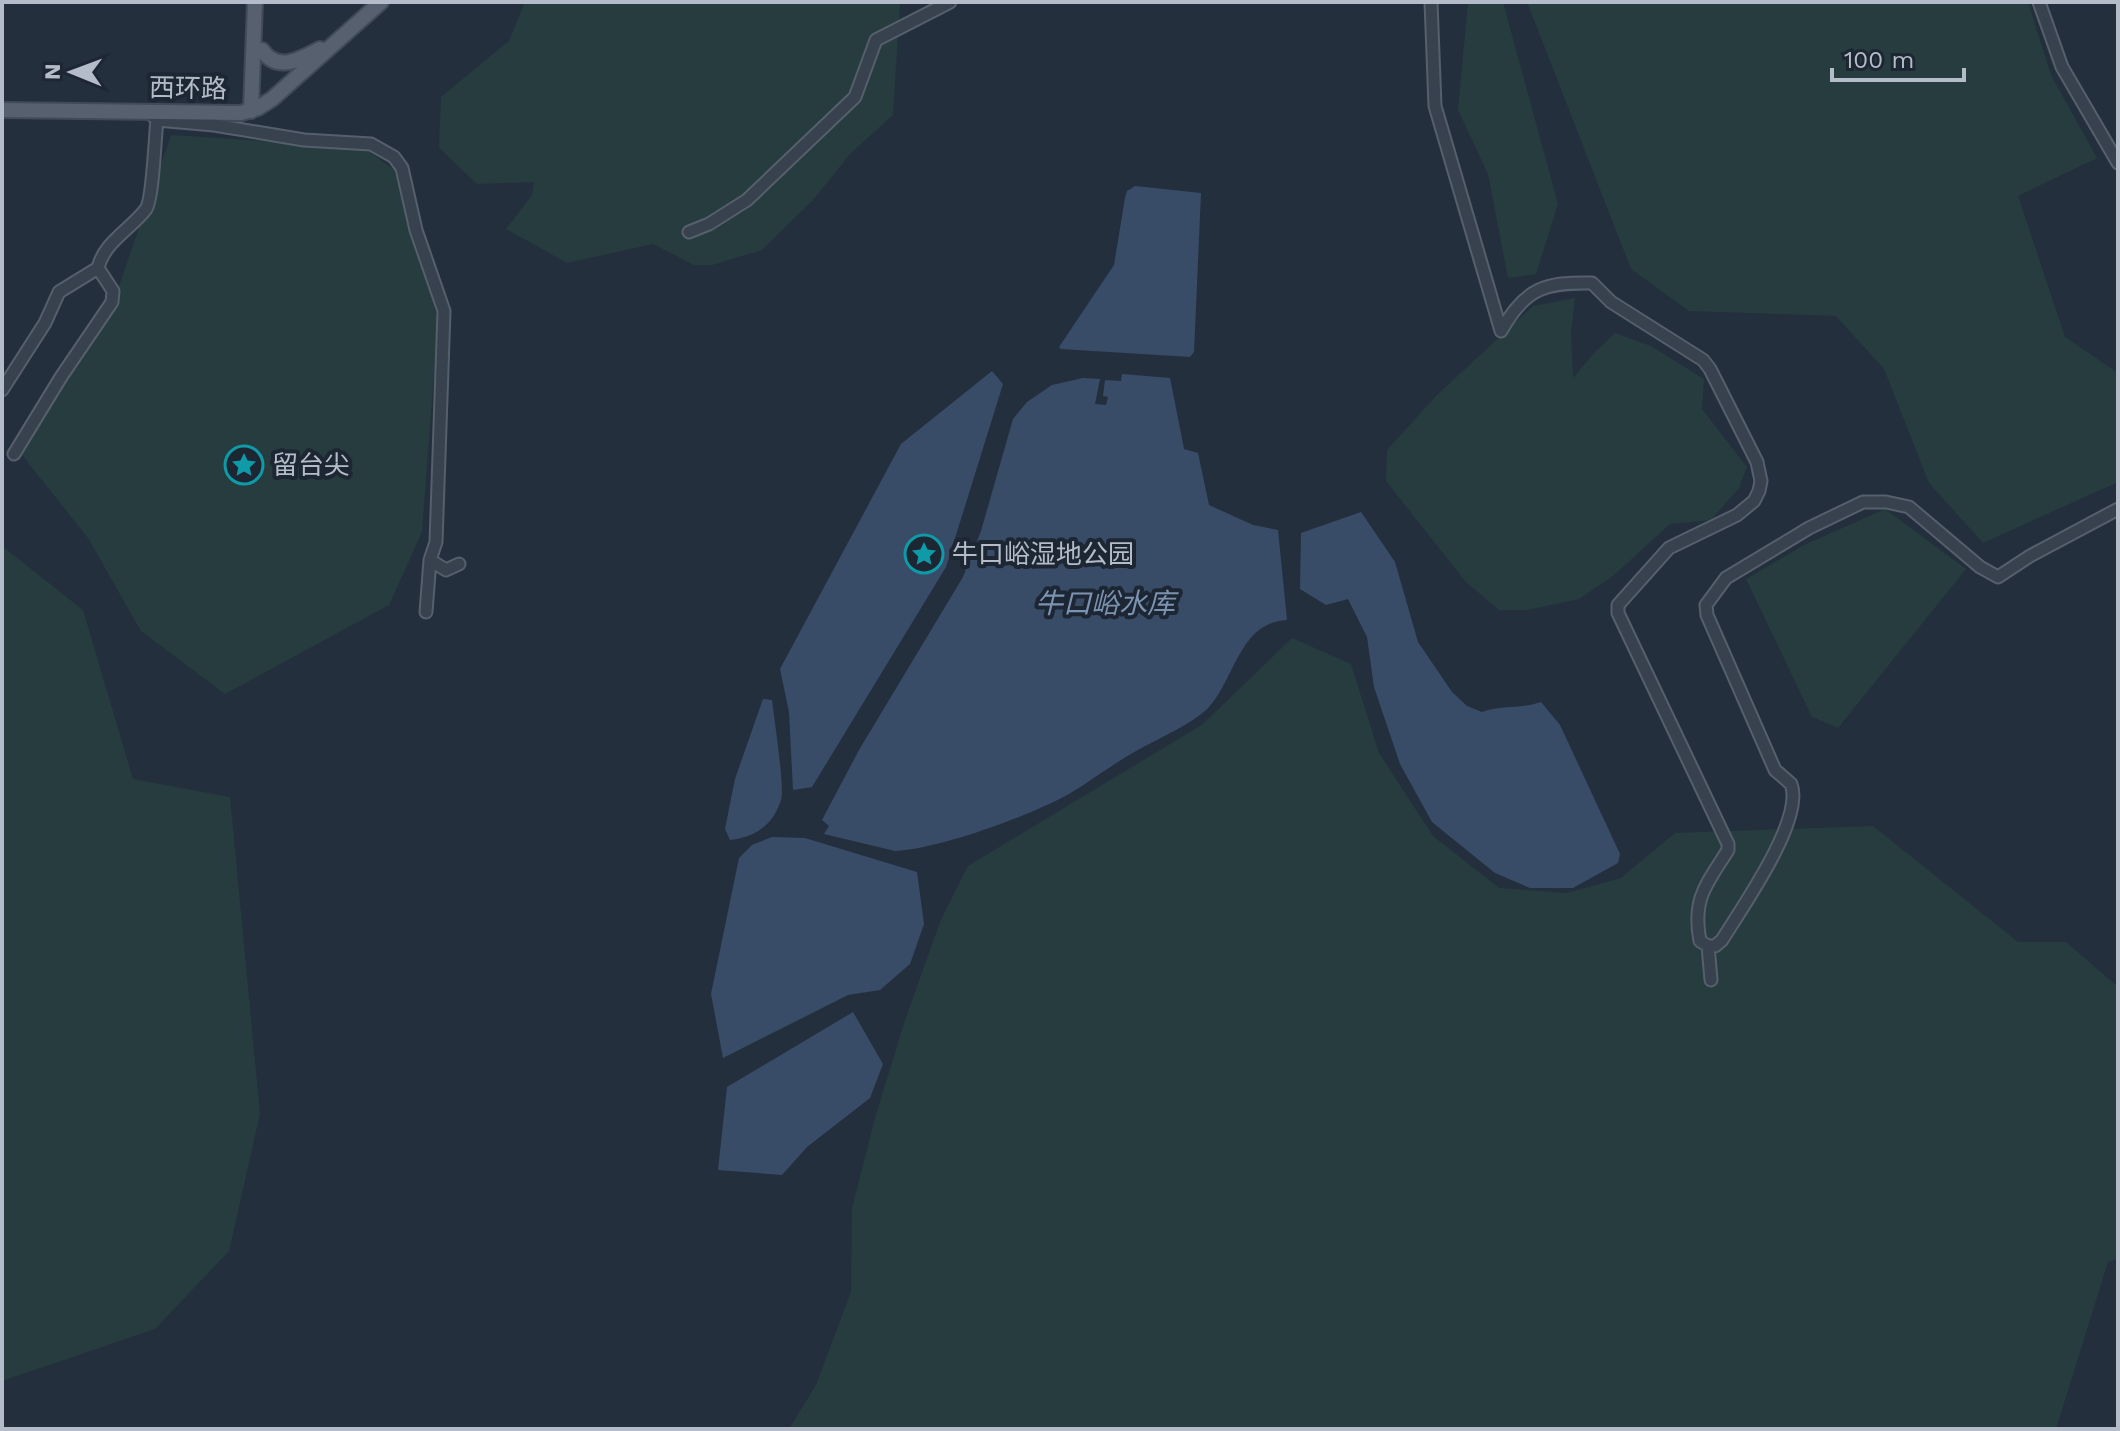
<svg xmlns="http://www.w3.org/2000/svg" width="2120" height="1431" viewBox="0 0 2120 1431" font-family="'Work Sans','Noto Sans SC',sans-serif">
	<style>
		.green { fill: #263c3f }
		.water { fill: #394c67 }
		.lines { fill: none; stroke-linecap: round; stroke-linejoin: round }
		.minor-casing { stroke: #565f6c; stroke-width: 15 }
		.major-casing { stroke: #414a57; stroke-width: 18 }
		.minor { stroke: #38414e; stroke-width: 11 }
		.major { stroke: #56606e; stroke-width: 14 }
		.labels { text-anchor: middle; stroke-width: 8; stroke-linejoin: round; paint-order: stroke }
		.street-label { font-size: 26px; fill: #b4bcc9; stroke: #1d2633 }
		.poi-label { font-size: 26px; fill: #b4bcc9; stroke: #1d2633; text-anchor: start }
		.water-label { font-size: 28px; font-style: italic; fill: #7c92b1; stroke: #1d2633 }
	</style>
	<rect width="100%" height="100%" fill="#242f3e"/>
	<path class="green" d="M525,2H900L893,115L851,153L813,200L762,250L712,265H694L653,244L567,263L506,229L532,195L534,182L477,184L439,148L441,97L509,41Z
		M1468,2H1503L1558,204L1536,274L1508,278L1488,174L1458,110Z
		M1527,2H2028L2051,75L2097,158L2018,196L2065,337L2118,373V482L1983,543L1929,483L1884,369L1836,316L1689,311L1631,269Z
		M171,135L355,147L368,151L396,171L438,320L422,532L389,605L225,694L141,631L88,538L18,450L118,289Z
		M1575,298L1571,333L1573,378L1594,353L1615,333L1651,346L1704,379L1702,409L1747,467L1739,488L1711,520L1670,524L1613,576L1579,599L1527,610H1499L1465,581L1386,481L1387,450L1437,395L1533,306Z
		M1885,509L1966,569L1838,728L1812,717L1746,579L1804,545Z
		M2,546L83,610L133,779L230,797L260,1114L229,1251L155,1329L2,1381Z
		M1292,638L1351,664L1379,753L1433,836L1499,888L1567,893L1621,878L1675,833L1873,826L2018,942H2066L2118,987V1258L2108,1262L2056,1429H789L816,1385L851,1292L852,1208L875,1118L904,1023L940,922L968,866L1203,724Z"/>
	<path class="water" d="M1135,186L1201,193L1194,352L1190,357L1061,349L1059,347L1114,265L1125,198L1127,191Z
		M992,371L1003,384L946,567L812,787L793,790L789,712L780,669L901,444Z
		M1122,374L1170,378L1184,449L1198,453L1209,505L1253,525L1278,530L1287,620C1240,622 1235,678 1209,707C1193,724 1157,739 1136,751C1113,764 1092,780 1069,794C1029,816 940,849 895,851L824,834L829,826L822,820L859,750L963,577L981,531L1013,419L1027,402L1052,385L1083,378L1100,379L1095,404L1106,405L1108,397L1103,396L1105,380L1121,381Z
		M1361,512L1395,562L1418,642L1452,692L1467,706L1482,712C1501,705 1522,709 1541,702L1560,725L1620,854L1618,863L1573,888H1530L1495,873L1432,822L1400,764L1374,687L1367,637L1348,599L1326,605L1300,589L1301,533Z
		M763,699L772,700C774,717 785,789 781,800C773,825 756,837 730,840L725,829L735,779Z
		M772,837L805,838L917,872L924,924L910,964L880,990L848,995L723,1058L711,994L739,858L752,845Z
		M853,1012L883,1064L870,1098L807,1147L782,1175L718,1170L727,1087Z"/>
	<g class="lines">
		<g class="minor-casing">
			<path id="minor" d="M1431,2L1435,106L1501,331C1525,288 1545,282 1592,283L1611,302L1703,360L1710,369L1757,462L1761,481L1759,491L1754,501L1737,515L1669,548L1618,605V613L1728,844V850C1706,885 1692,899 1700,941L1708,946H1715L1722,940C1741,909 1805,819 1791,784L1775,770L1707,615L1706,605L1726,578L1809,528L1863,502H1886L1909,507L1980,567L1998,577L2030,556L2118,509
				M2039,2L2062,67L2118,163
				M148,111L157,120L214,125L304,140L371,144L394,157L402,168L416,230L444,311L436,542L430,560L426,612
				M689,232L709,224L747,200L855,97L876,40L950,2
				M2,390L45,323L59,292L98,268
				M14,454L61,377L112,302L113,291L98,268C104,242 131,229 146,209C153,199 155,136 157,120
				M430,560L446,570L459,564
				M1708,946L1711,980"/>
		</g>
		<g class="major-casing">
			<path id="major" d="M262,50C277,73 301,59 320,49
				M2,110L241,113L258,108L272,99L381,2
				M251,111L255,2"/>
		</g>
		<use href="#minor" class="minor"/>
		<use href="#major" class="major"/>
	</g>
	<defs>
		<g id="sight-ring" transform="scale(2)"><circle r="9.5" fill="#1d2633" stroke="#0f9aa8" stroke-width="1.5"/><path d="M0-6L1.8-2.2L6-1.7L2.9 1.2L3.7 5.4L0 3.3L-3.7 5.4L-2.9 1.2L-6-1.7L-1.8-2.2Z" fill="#0f9aa8"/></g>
	</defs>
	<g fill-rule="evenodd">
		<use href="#sight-ring" x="244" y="465"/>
		<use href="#sight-ring" x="924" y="554"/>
	</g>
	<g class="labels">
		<g class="street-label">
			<text transform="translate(188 88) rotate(1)" y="9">西环路</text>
		</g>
		<g class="poi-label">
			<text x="272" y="474">留台尖</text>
			<text x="952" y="563">牛口峪湿地公园</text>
		</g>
		<g class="water-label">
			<text x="1105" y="613">牛口峪水库</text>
		</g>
	</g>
	<rect width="2120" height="1431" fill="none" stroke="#b4bcc9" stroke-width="8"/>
	<g transform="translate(72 72) rotate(271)" stroke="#1d2633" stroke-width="6" paint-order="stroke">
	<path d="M0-6L14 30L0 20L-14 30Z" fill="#b4bcc9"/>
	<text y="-12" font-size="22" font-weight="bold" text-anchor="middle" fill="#b4bcc9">N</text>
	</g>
	<path d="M1832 68v12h132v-12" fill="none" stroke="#b4bcc9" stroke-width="4"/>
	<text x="1844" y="68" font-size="24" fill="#b4bcc9" stroke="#1d2633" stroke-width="6" paint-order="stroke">100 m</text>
</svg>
